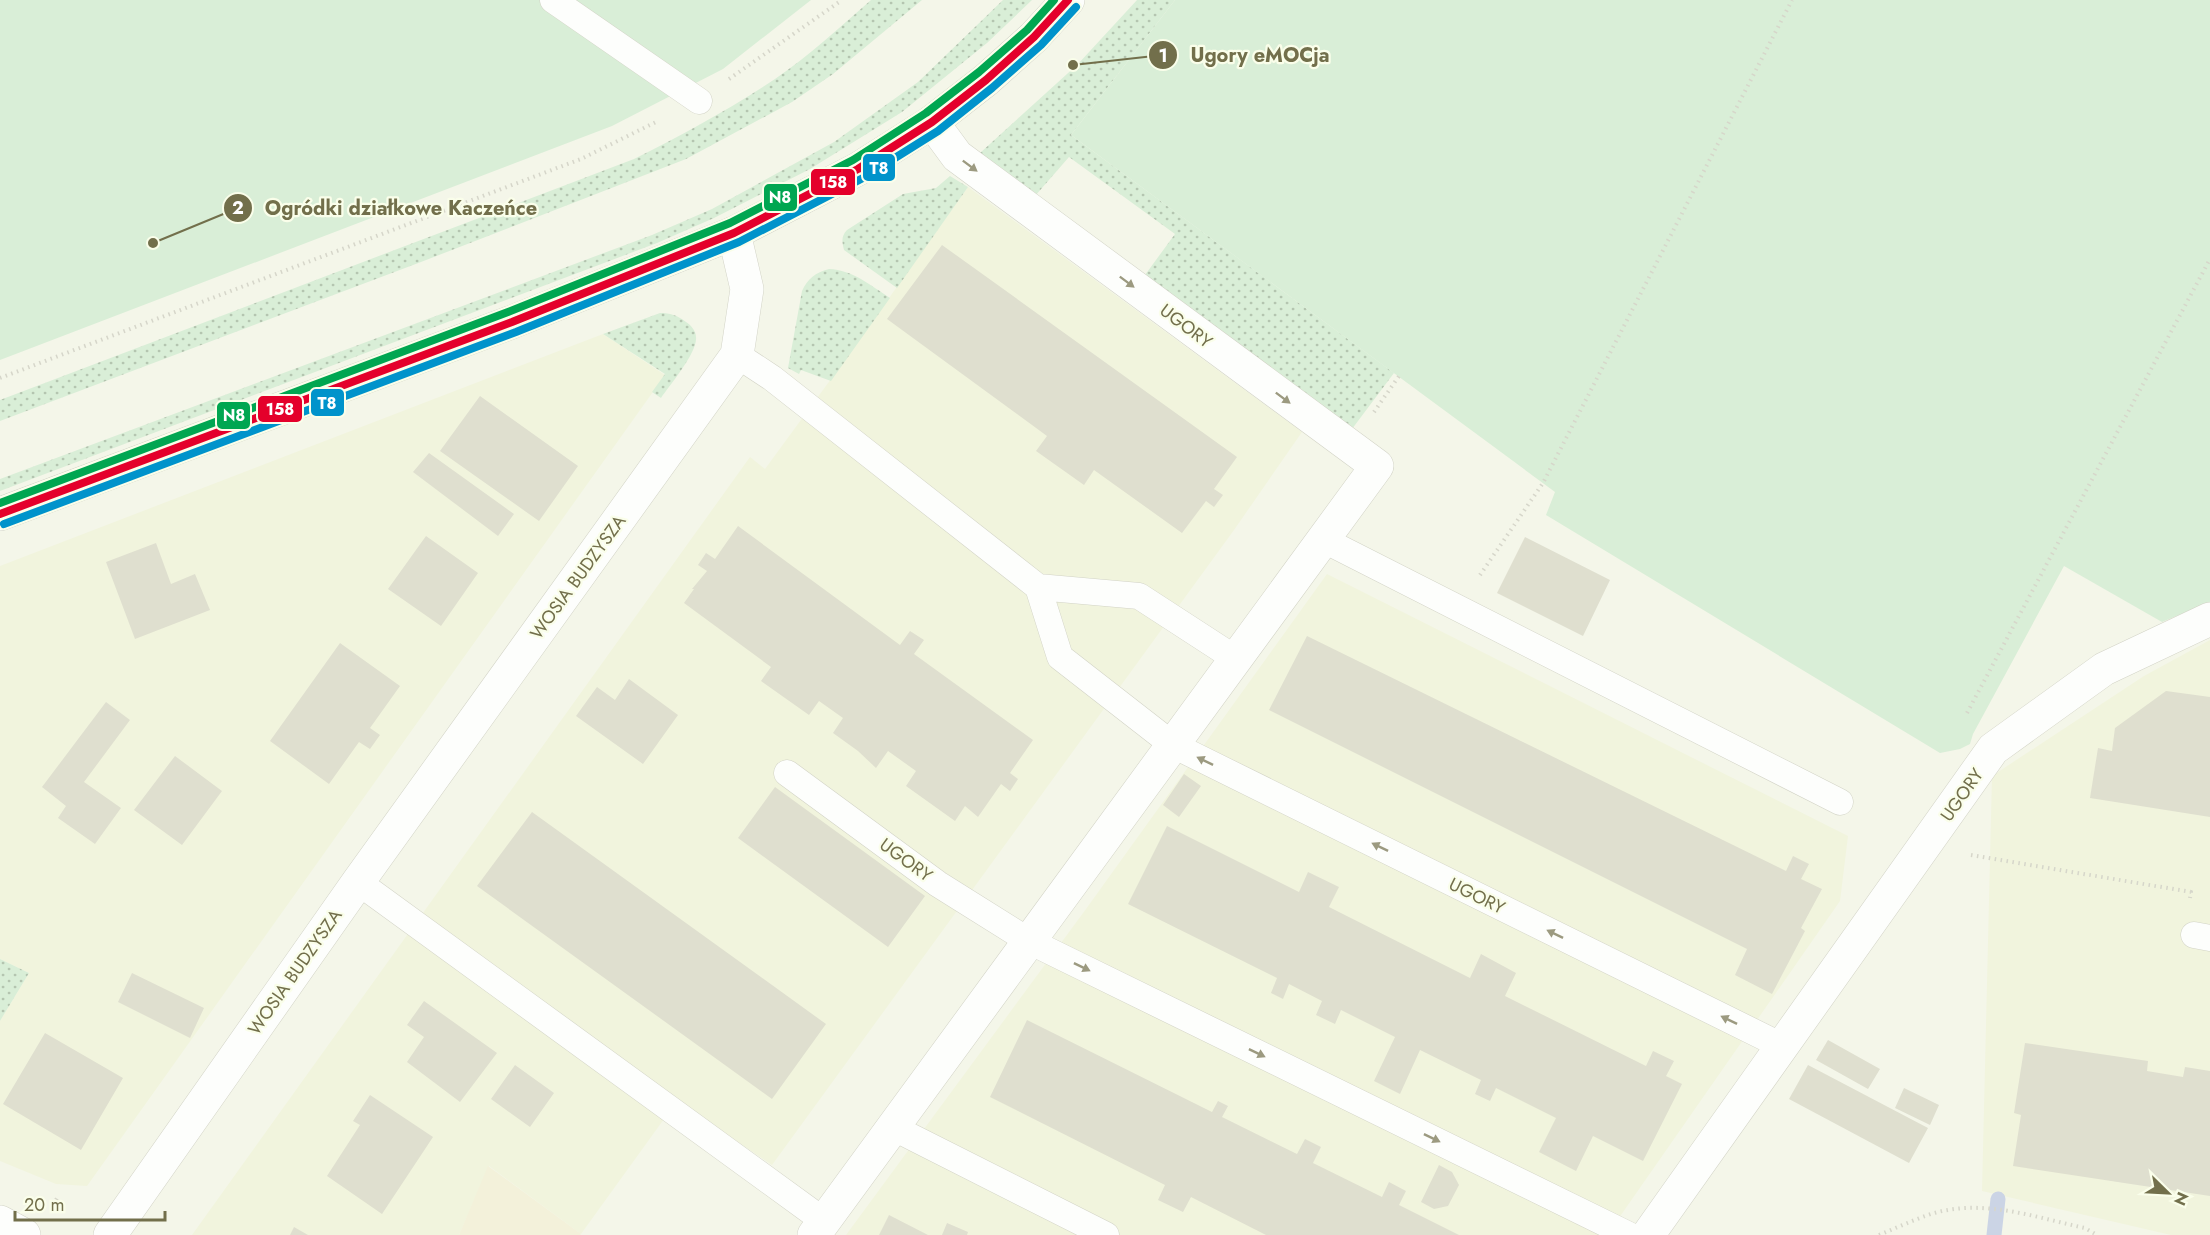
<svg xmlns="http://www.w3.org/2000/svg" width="2210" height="1235" viewBox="0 0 2210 1235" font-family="Jost,sans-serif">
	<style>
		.residential { fill: #f1f4dd }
		.commercial { fill: #f3f1da }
		.grass { fill: url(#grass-dots) }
		.green { fill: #d9eed7 }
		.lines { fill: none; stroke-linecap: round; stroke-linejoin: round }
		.stream { stroke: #cbd4e5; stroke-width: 15 }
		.building { fill: #dfdfcf }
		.service-casing { stroke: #d2d3c6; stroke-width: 27 }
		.minor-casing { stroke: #d2d3c6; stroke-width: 34 }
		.tertiary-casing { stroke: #d2d3c6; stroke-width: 34 }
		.path { stroke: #d6d6ca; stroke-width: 4; stroke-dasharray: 1.5 4.5; stroke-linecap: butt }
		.service { stroke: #fdfefc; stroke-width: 26 }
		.minor { stroke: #fdfefc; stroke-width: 33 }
		.tertiary { stroke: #fdfefc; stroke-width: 33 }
		.bus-1-casing { stroke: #fafeea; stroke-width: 12 }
		.bus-2-casing { stroke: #fafeea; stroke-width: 12 }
		.bus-3-casing { stroke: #fafeea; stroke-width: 12 }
		.bus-1 { stroke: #e4002b; stroke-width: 8 }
		.bus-2 { stroke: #0093cb; stroke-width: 8 }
		.bus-3 { stroke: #00a651; stroke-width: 8 }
		.oneway { fill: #9c9a80 }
		.labels { text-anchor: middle; stroke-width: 4.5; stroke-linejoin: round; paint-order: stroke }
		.street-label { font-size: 18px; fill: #726f4b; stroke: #fafeea }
		.leader { fill: none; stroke: #726f4b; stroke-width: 2 }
		.callout-dot { fill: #726f4b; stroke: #fafeea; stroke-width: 2 }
		.mark-label { font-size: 18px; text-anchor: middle; font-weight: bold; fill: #fff }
		.callout-label { font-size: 20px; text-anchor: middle; font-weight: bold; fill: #726f4b; stroke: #fafeea; stroke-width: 4.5; stroke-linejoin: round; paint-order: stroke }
		.line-badge { stroke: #fafeea; stroke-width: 2 }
		.badge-label { font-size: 16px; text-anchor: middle; font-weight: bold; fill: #fff }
	</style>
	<defs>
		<pattern id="grass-dots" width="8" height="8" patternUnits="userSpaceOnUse" patternTransform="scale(1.5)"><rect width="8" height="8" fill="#d9eed7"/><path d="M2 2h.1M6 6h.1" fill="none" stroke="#b4c5b0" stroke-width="1.8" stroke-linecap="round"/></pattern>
	</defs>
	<rect width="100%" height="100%" fill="#f4f6e9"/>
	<path class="residential" d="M968,187L1302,432L1234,530L772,1165L677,1101L581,1234L489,1166L459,1235H192L750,457L765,469L842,364Z
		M603,334L665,375L87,1186L56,1184L0,1161V1021L29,973L0,959V566Z
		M1327,574L1848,836L1840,901L1607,1235H846L1086,909Z
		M2210,640V1235H2171L1982,1191L1992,776L2144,676Z"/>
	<path class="commercial" d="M488,1166L581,1234L580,1235H459Z"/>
	<path class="grass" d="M871,0H922L833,74L792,102L686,159L421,262L0,421V400L634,159C682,135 730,109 775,79C809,56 840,27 871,0Z
		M1003,0H1032L987,43L902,112L810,169L714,218L657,243L0,491V479L652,235L712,209L834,142L918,82Z
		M1137,0H1175L1071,135L1394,373L1352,429L1145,275L1175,234L1069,157L1035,196L980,153L1078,64Z
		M950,176L968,187L897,288L844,250C842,242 841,236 847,230L903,194L936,188Z
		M829,269C853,270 870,285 890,298L831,381L801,370L799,374L788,368L802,291C808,278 815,273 829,269Z
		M660,313C670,313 677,315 686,322C691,325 696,331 696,337C698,352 670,385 661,398L652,392L665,374L603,334Z
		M0,959L29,973L0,1021Z"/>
	<path class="green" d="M0,0H811L723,69L612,126L0,360Z
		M1175,0H2210V602L2162,622L2064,566L1973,734L1970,744L1960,749L1940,753L1546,515L1555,492L1071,135Z"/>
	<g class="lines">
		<path class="stream" d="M1994,1235L1998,1199"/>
	</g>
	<path class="building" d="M942,245L1237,457L1214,489L1223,495L1214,507L1206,501L1182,533L1094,470L1084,485L1036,451L1047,436L887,319Z
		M480,396L578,466L539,521L440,451Z
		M429,453L514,514L498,536L413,472Z
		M738,526L900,645L910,631L924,640L914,654L1033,740L1010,773L1018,779L1010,791L1001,784L978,817L965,806L955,821L906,786L916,771L888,751L876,768L858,751L833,733L843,718L819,701L809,715L761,681L771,667L684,603L694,589H692L707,571L698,565L706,553L715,559Z
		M426,536L478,573L441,626L388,589Z
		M1525,537L1610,580L1583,636L1497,593Z
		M156,543L171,584L195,574L210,610L135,639L106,562Z
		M1307,636L1786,871L1793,856L1809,864L1801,879L1822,889L1801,928L1805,931L1772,994L1735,975L1747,949L1269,710Z
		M340,643L400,686L370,728L380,735L370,749L359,742L329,784L270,741Z
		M629,679L678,715L643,764L576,716L597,687L615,700Z
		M2166,691L2210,697V817L2090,798L2098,748L2112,751L2115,728Z
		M106,702L130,720L84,782L121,808L95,844L58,818L66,806L42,787Z
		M175,756L222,791L182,845L134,810Z
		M1184,774L1201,786L1179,817L1163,805Z
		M775,787L925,896L888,947L738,838Z
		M532,812L826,1024L772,1099L477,886Z
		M1167,826L1299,892L1308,872L1339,887L1329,907L1470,978L1481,954L1516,973L1505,996L1646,1066L1653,1051L1674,1061L1666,1076L1682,1084L1643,1161L1593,1136L1576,1171L1539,1152L1556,1118L1496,1088L1490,1101L1475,1094L1481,1080L1420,1050L1400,1094L1374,1081L1395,1037L1341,1010L1335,1024L1316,1015L1322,1001L1289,984L1283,999L1271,993L1277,978L1128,904Z
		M132,973L204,1008L190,1038L118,1002Z
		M424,1001L497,1053L460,1102L407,1062L424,1037L407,1025Z
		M1027,1020L1212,1112L1218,1101L1228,1106L1222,1117L1297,1154L1305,1139L1321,1147L1313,1163L1382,1197L1389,1182L1406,1191L1399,1205L1459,1235H1266L1191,1197L1183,1212L1158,1200L1165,1185L990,1097Z
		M45,1033L123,1078L81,1150L3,1104Z
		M1828,1040L1880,1069L1868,1089L1816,1060Z
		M2025,1043L2148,1061L2147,1071L2183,1077L2185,1067L2210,1071V1196L2013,1166L2021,1115L2014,1113Z
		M515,1065L554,1093L530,1127L491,1099Z
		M1808,1065L1928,1128L1909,1163L1789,1099Z
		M1904,1088L1939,1105L1930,1125L1895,1108Z
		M370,1095L433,1137L382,1214L327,1176L360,1125L353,1121Z
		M1439,1165L1452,1172L1459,1185L1448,1206L1434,1209L1421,1202Z
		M889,1215L928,1235H879Z
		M947,1223L968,1232L967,1235H942Z
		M294,1227L308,1235H290Z"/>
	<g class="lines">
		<g class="service-casing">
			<path id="service" d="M553,0L699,101
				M737,355L772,378L1038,587L1060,657L1173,745L1782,1046
				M1324,540L1840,802
				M1038,587L1139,596L1236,659
				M787,773L938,884L1029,941L1629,1235
				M358,882L824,1221
				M2194,935L2210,938
				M892,1127L1106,1235"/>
		</g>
		<g class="minor-casing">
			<path id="minor" d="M0,1222L24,1235
				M110,1235L358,882L737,355L747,289L734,233
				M814,1235L1377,466L957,156L932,122
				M1648,1235L1993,749L2104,669L2210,619"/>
		</g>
		<g class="tertiary-casing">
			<path id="tertiary" d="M0,514L512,322L734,233L858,169L932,122L986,80L1034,37L1068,0"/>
		</g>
		<path class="path" d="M729,79L842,0
			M0,378L581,159L658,121
			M1374,412L1399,376
			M1480,575L1543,483L1792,0
			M1967,713L2210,259
			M1971,855L2191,892L2190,898
			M53,1205L59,1195
			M1879,1235C1896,1228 1913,1220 1931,1214C1982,1198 2034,1217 2085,1228L2097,1235"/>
		<use href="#service" class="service"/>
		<use href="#minor" class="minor"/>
		<use href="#tertiary" class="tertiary"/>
		<g class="bus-1-casing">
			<path id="bus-1" d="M0,514L512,322L734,233L858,169L932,122L986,80L1034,37L1068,0"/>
		</g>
		<g class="bus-2-casing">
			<path id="bus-2" d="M4,524L516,332L739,242L863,178L938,131L992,88L1041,45L1076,7"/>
		</g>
		<g class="bus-3-casing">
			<path id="bus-3" d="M0,503L508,312L730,223L853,160L926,113L979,72L1027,30L1054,0"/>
		</g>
		<use href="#bus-1" class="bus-1"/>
		<use href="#bus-2" class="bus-2"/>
		<use href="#bus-3" class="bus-3"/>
	</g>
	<defs><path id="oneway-solid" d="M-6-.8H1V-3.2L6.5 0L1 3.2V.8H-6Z" transform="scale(1.5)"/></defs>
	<g class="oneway">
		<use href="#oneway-solid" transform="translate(970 166) rotate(37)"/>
		<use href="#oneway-solid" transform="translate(1127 282) rotate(37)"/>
		<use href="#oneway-solid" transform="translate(1283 398) rotate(37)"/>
		<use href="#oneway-solid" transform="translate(1205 761) rotate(-154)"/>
		<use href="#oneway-solid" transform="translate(1380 847) rotate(-154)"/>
		<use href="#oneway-solid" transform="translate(1555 934) rotate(-154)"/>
		<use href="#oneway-solid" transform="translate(1082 967) rotate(26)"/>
		<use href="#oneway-solid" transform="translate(1729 1020) rotate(-154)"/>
		<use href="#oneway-solid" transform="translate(1257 1053) rotate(26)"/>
		<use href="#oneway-solid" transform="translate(1432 1138) rotate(26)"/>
	</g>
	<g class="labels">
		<g class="street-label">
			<text transform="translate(1186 326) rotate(37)" y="6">UGORY</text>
			<text transform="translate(578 577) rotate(-54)" y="6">WOSIA BUDZYSZA</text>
			<text transform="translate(1962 795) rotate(-55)" y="6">UGORY</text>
			<text transform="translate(906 860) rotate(36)" y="6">UGORY</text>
			<text transform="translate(1477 896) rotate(26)" y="6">UGORY</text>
			<text transform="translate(295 972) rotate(-55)" y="6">WOSIA BUDZYSZA</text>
		</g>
	</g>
	<path class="leader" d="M1073 65L1163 55M153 243L238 208"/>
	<g class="callout-dot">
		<circle cx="1073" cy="65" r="6"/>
		<circle cx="153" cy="243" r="6"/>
		<circle cx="1163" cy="55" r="15"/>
		<circle cx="238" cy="208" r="15"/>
	</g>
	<g class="mark-label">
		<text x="1163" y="62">1</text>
		<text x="238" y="214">2</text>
	</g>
	<g class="callout-label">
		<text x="1260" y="62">Ugory eMOCja</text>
		<text x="401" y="215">Ogródki działkowe Kaczeńce</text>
	</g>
	<g class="line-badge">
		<rect x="862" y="153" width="34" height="29" rx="6" fill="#0093cb"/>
		<rect x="810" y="168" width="46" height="28" rx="6" fill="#e4002b"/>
		<rect x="763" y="183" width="35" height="29" rx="6" fill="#00a651"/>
		<rect x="310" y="388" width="35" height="29" rx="6" fill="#0093cb"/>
		<rect x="257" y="395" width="46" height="28" rx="6" fill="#e4002b"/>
		<rect x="216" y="401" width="35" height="29" rx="6" fill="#00a651"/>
	</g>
	<g class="badge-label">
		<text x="879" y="174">T8</text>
		<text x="833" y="188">158</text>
		<text x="780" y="203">N8</text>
		<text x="327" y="409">T8</text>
		<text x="280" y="415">158</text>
		<text x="234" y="421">N8</text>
	</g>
	<g transform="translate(2168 1193) rotate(114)" stroke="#fafeea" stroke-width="4.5" paint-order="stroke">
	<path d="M0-4.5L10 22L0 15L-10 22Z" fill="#726f4b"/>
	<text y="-9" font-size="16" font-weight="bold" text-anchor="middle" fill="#726f4b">N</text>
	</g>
	<path d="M15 1211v9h150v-9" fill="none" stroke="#726f4b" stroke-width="3"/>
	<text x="24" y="1211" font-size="18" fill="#726f4b" stroke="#fafeea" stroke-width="4.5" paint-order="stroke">20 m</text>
</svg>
